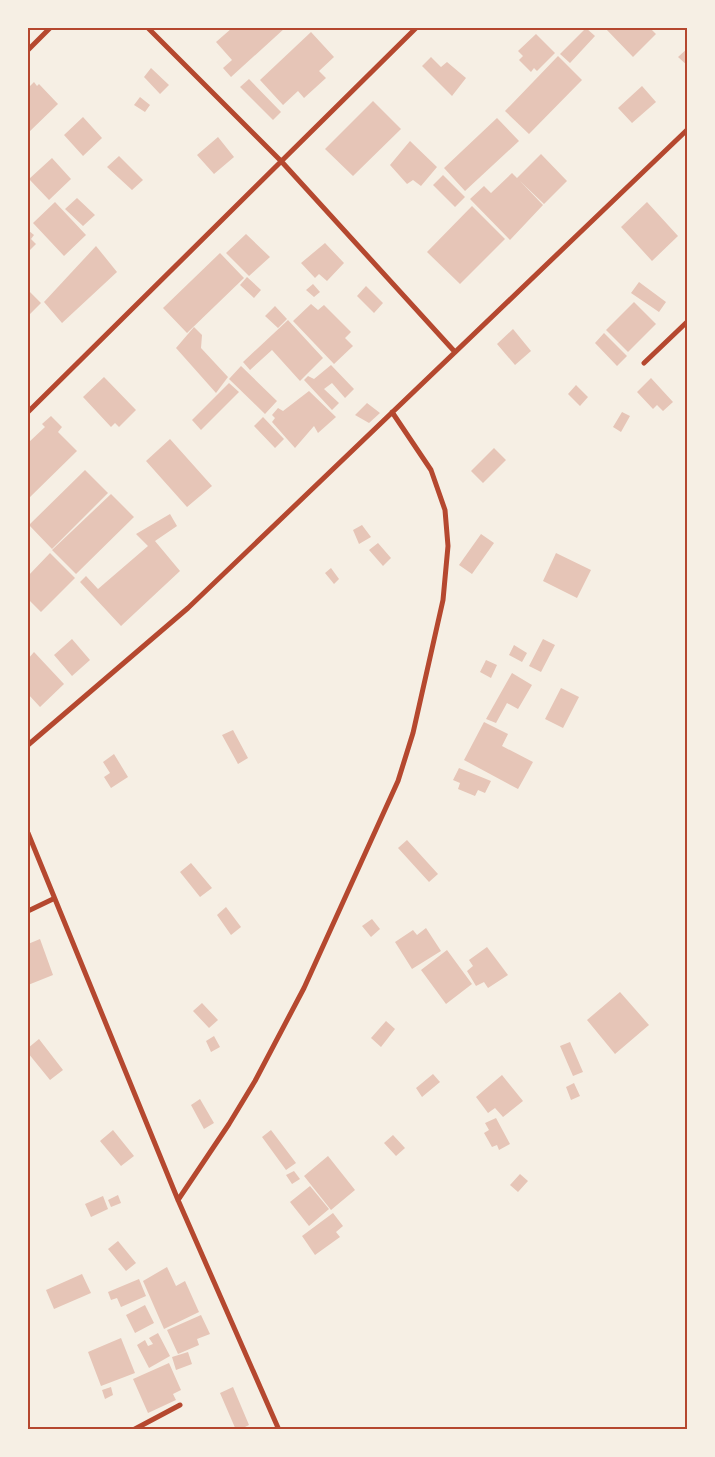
<svg xmlns="http://www.w3.org/2000/svg" width="715" height="1457" viewBox="0 0 715 1457" font-family="Poppins,sans-serif">
	<style>
		.building { fill: #e6c5b7 }
		.lines { fill: none; stroke-linecap: round; stroke-linejoin: round }
		.minor { stroke: #b5482f; stroke-width: 5 }
		.neatline { fill: none; stroke: #b5482f; stroke-width: 2 }
	</style>
	<rect width="100%" height="100%" fill="#f6efe4"/>
	<path class="building" d="M232,28H285L231,77L223,68L232,60L216,42Z
		M586,28L595,36L570,63L560,54Z
		M605,28H650L656,34L633,57Z
		M311,32L334,57L319,71L326,78L304,98L298,91L283,105L260,80Z
		M536,34L555,53L537,71L534,68L531,72L519,60L523,56L518,51Z
		M688,48V66L678,57Z
		M558,56L582,80L529,134L505,111Z
		M431,57L441,67L447,62L466,78L452,96L422,66Z
		M151,68L169,85L160,94L144,77Z
		M249,79L281,112L273,120L240,87Z
		M34,82L37,86L39,84L58,104L28,133V88Z
		M642,86L656,102L632,123L618,108Z
		M140,97L150,105L145,112L134,105Z
		M373,101L401,129L353,176L325,149Z
		M83,117L102,138L83,156L64,135Z
		M497,118L519,141L465,191L444,168Z
		M218,137L234,157L214,174L197,155Z
		M410,141L437,167L421,186L413,180L407,184L390,165Z
		M541,154L567,181L544,204L520,181L543,205L510,240L470,199L484,186L491,193L512,173L517,178Z
		M119,156L143,180L132,190L107,167Z
		M52,158L71,179L49,200L29,179Z
		M443,175L465,197L455,207L433,185Z
		M77,198L95,215L83,226L65,209Z
		M55,202L86,235L64,256L33,223Z
		M647,202L678,236L652,261L621,227Z
		M472,206L505,239L460,284L427,252Z
		M29,231L34,235L31,239L36,244L28,252V233Z
		M246,234L270,257L249,276L226,253Z
		M325,243L344,263L327,281L319,274L315,278L301,263Z
		M96,246L117,272L62,323L44,302Z
		M220,253L244,278L187,333L163,308Z
		M247,277L261,290L254,298L240,285Z
		M639,282L666,302L659,312L631,293Z
		M313,284L320,292L314,297L306,290Z
		M366,286L383,303L374,313L357,296Z
		M28,290L41,303L28,316Z
		M634,302L656,324L628,352L606,330Z
		M311,304L318,310L324,305L351,332L345,338L353,346L334,364L293,321Z
		M275,306L287,319L278,328L265,316Z
		M288,320L323,358L300,381L272,350L250,370L243,362Z
		M194,327L202,335L201,348L228,377L216,393L176,348Z
		M513,329L531,351L515,365L497,344Z
		M604,333L627,356L617,366L595,343Z
		M331,365L354,389L345,398L332,383L324,389L339,403L332,410L304,380L308,376L314,379Z
		M241,366L277,401L265,414L229,379Z
		M104,377L136,410L119,427L115,423L111,427L83,397Z
		M651,378L673,402L663,411L657,405L653,409L637,392Z
		M229,383L239,392L201,430L192,420Z
		M576,385L588,397L580,406L568,394Z
		M309,391L336,417L318,433L314,426L295,448L272,422L275,418L272,415L278,408L283,411Z
		M367,403L380,413L369,423L355,415Z
		M622,412L630,416L621,432L613,427Z
		M51,416L62,427L58,432L77,451L28,499V443L45,427L42,424Z
		M263,417L284,439L275,448L254,426Z
		M170,439L212,486L187,507L146,461Z
		M494,448L506,460L483,483L471,471Z
		M85,470L108,493L52,549L29,525Z
		M111,494L134,517L76,574L52,550Z
		M170,514L177,526L155,541L180,571L121,626L80,582L86,576L98,589L148,546L136,534Z
		M362,525L371,537L359,544L353,530Z
		M481,534L494,543L472,574L459,565Z
		M378,543L391,558L383,566L369,550Z
		M50,553L75,578L41,612L28,599V576Z
		M556,553L591,570L577,598L543,581Z
		M331,568L339,579L334,584L325,573Z
		M72,639L90,660L72,676L54,655Z
		M543,639L555,645L541,672L529,666Z
		M514,645L527,653L522,662L509,655Z
		M34,652L64,684L40,707L28,694V659Z
		M486,660L497,665L491,678L480,672Z
		M512,673L532,685L518,709L507,703L496,723L486,719Z
		M561,688L579,697L563,728L545,719Z
		M484,722L508,734L502,746L533,762L518,789L464,760Z
		M233,730L248,758L238,764L222,735Z
		M114,754L128,777L111,788L104,777L110,773L103,762Z
		M459,768L491,781L485,793L478,790L475,796L458,789L460,783L453,780Z
		M407,840L438,874L429,882L398,848Z
		M191,863L212,888L200,897L180,872Z
		M226,907L241,927L231,935L217,915Z
		M372,919L380,929L371,937L362,926Z
		M426,928L441,951L412,969L395,942L413,930L417,935Z
		M40,939L53,975L28,985V944Z
		M487,947L508,975L488,988L484,982L476,986L467,971L473,966L469,960Z
		M447,950L472,984L446,1004L421,970Z
		M620,992L649,1025L615,1054L587,1020Z
		M202,1003L218,1020L209,1028L193,1011Z
		M386,1021L395,1029L381,1047L371,1038Z
		M214,1036L220,1047L211,1052L206,1041Z
		M39,1039L63,1070L50,1080L28,1053V1048Z
		M570,1042L583,1072L573,1076L560,1046Z
		M433,1074L440,1082L422,1097L416,1088Z
		M502,1075L523,1101L503,1117L495,1108L488,1113L476,1097Z
		M574,1083L580,1096L571,1100L566,1087Z
		M200,1099L214,1123L204,1129L191,1105Z
		M496,1118L510,1144L499,1150L497,1145L492,1147L484,1133L489,1130L485,1123Z
		M113,1130L134,1156L121,1166L100,1141Z
		M271,1130L296,1163L286,1170L262,1137Z
		M393,1135L405,1148L396,1156L384,1143Z
		M328,1156L355,1190L331,1210L304,1176Z
		M294,1171L300,1179L292,1184L286,1175Z
		M520,1174L528,1181L518,1192L510,1185Z
		M310,1186L329,1209L309,1226L290,1202Z
		M118,1195L121,1203L111,1207L108,1200Z
		M103,1196L108,1209L91,1217L85,1204Z
		M333,1213L343,1226L336,1232L340,1237L315,1255L302,1236Z
		M118,1241L136,1263L126,1271L108,1249Z
		M167,1267L176,1286L185,1281L199,1312L164,1329L143,1281Z
		M82,1274L91,1293L54,1309L46,1290Z
		M139,1279L146,1296L121,1307L117,1298L111,1300L108,1292Z
		M145,1305L154,1323L135,1333L126,1315Z
		M201,1315L210,1334L197,1339L199,1345L178,1354L167,1330Z
		M158,1333L170,1356L149,1368L137,1345L145,1340L148,1346L153,1344L149,1338Z
		M121,1338L135,1373L101,1386L88,1352Z
		M188,1352L192,1364L176,1370L172,1357Z
		M169,1363L181,1390L173,1394L176,1400L148,1413L133,1379Z
		M111,1387L113,1395L105,1399L102,1390Z
		M233,1387L249,1425L239,1430H236L220,1393Z"/>
	<g class="lines">
		<path class="minor" d="M148,28L281,161L455,352
			M28,50L50,28
			M644,363L688,321
			M28,412L416,28
			M28,745L188,608L688,129
			M28,833L178,1200L279,1430
			M28,911L53,899
			M178,1200L229,1124L255,1081L304,988L398,781L413,733L443,600L448,546L445,510L431,470L392,412
			M133,1430L180,1405"/>
	</g>
	<rect width="715" height="1457" fill="none" stroke="#f6efe4" stroke-width="58"/>
	<rect x="29" y="29" width="657" height="1399" class="neatline"/>
</svg>
